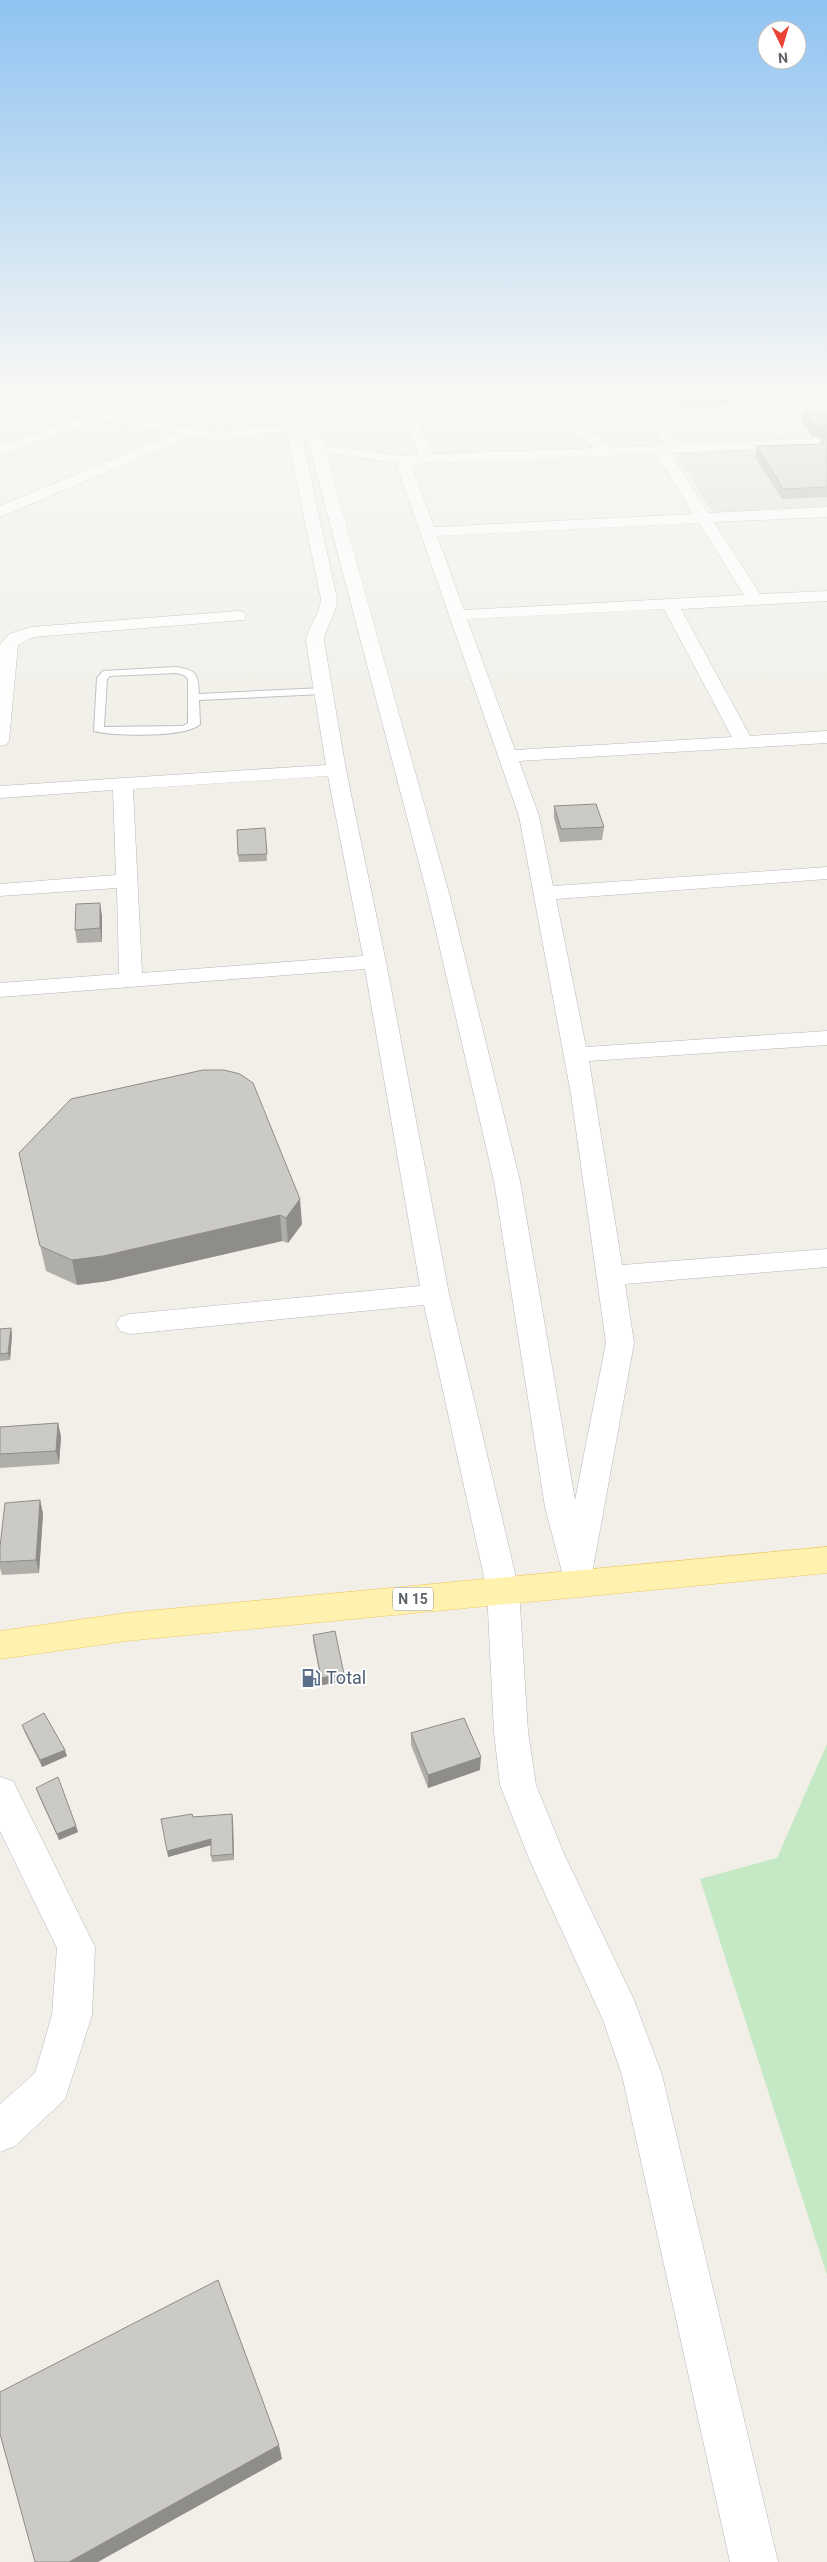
<svg xmlns="http://www.w3.org/2000/svg" width="827" height="2562" viewBox="0 0 827 2562" font-family="Roboto,sans-serif">
	<style>
		.education { fill: #e1ded6 }
		.green { fill: #c5e8c5 }
		.lines { fill: none; stroke-linecap: round; stroke-linejoin: round }
		.service-casing { stroke: #b5b8bc; stroke-width: 2 }
		.minor-casing { stroke: #b5b8bc; stroke-width: 1 }
		.primary-casing { stroke: #f2c960; stroke-width: 1 }
		.service { fill: #fff; fill-rule: evenodd }
		.minor { fill: #fff; fill-rule: evenodd }
		.primary { fill: #fff2af; fill-rule: evenodd }
		.wall { fill: #afaea9 }
		.shaded-wall { fill: #8f8d8a }
		.building { fill: #cccac5; stroke: #8f8d8a }
		.labels { text-anchor: middle; stroke-width: 4; stroke-linejoin: round; paint-order: stroke }
		.shield { fill: #fff; stroke: #8f9295; stroke-width: 1 }
		.shield-label { font-size: 14px; font-weight: bold; fill: #5f6368 }
		.near-service-label { font-size: 18px; fill: #4e5e75; stroke: #fff; text-anchor: start }
	</style>
	<rect width="100%" height="100%" fill="#f1efe8"/>
	<path class="education" d="M827,446V507L713,513L676,453Z"/>
	<path class="green" d="M827,1744V2275L700,1879L777,1858Z"/>
	<g class="lines">
		<g class="service-casing">
			<path id="service" d="M176,667C196,670 198,673 199,694L323,688L328,691L323,694L199,700L200,724C187,738 112,736 94,731L97,678L103,671ZM176,673L184,675L188,679V723L183,726L104,727L107,679L110,676Z"/>
		</g>
		<g class="minor-casing">
			<path id="minor" d="M0,395L221,433L269,425L281,426L277,421L238,398L237,395C260,395 283,409 297,428L305,430L296,395H309L324,445L402,456L419,455L407,430L396,395H498L491,399L412,404L433,454L595,448L523,395H576L570,399L547,402L612,447L666,445L633,395H645L679,444L827,438V446L670,453L708,513L827,507V517L714,522L760,594L827,591V601L681,609L750,736L827,731V743L519,761L539,816L553,886L827,867V879L556,899L586,1047L827,1031V1045L589,1061L622,1265L827,1249V1267L625,1284L634,1343L593,1568L597,1583L592,1592L581,1596L570,1592L565,1583L545,1507L494,1181L428,897L307,436L302,437L337,599C337,615 325,626 324,641L346,770L386,962L449,1294L519,1590L528,1732L536,1785L564,1854L634,2000L662,2075L778,2562H730L622,2075L603,2020L530,1861L500,1785L494,1732L487,1590L424,1305L130,1334L120,1331L116,1324L120,1317L130,1314L420,1286L365,969L0,997V983L119,974L117,888L0,896V884L116,875L113,790L0,798V786L326,765L306,641C308,626 320,615 321,599L287,435L269,433L221,441L192,436L0,517V506L175,433L99,420L0,455V446L82,417L0,403ZM326,453L396,463L519,816L571,1094L606,1343L575,1500L520,1181L450,897ZM656,454L693,514L434,527L411,464ZM699,523L744,595L464,610L437,536ZM664,609L732,737L515,750L467,619ZM328,776L363,956L142,973L133,789Z
				M238,611L244,612L246,616L244,620L33,637L18,645L9,740L7,744L0,746V645L9,634L31,627Z
				M0,1777L13,1781L95,1947L92,2015L65,2099L15,2146L0,2152V2104L35,2073L52,2015L57,1948L0,1831Z"/>
		</g>
		<g class="primary-casing">
			<path id="primary" d="M827,1547V1573L126,1641L0,1659V1631L126,1613Z"/>
		</g>
		<use href="#service" class="service"/>
		<use href="#minor" class="minor"/>
		<use href="#primary" class="primary"/>
	</g>
	<path class="wall" d="M678,395H733L725,405L678,406Z
		M827,412V437H812L802,423L804,413Z
		M827,437V497L782,499L755,457L757,446L820,444L821,438Z
		M554,806L604,827L602,840L560,842L554,818Z
		M265,828L267,861L239,862L238,855Z
		M102,916V942L77,943L75,930Z
		M71,1099L302,1224L288,1243L282,1241L108,1281L77,1285L46,1271L19,1153Z
		M11,1328L12,1335L10,1360L0,1361V1329Z
		M58,1423L61,1437L59,1464L0,1468V1427Z
		M40,1500L43,1514L39,1573L2,1575L0,1568V1547Z
		M313,1635L345,1681L322,1685L313,1641Z
		M22,1725L67,1756L42,1767L24,1731Z
		M411,1733L480,1770L428,1788L411,1745Z
		M36,1788L76,1826L78,1832L59,1840L38,1794Z
		M232,1814L233,1820L234,1860L212,1862L211,1856V1845L168,1857L193,1817Z"/>
	<path class="shaded-wall" d="M728,395H733L725,405L726,398Z
		M100,903L102,916V942L100,928Z
		M300,1199L302,1224L288,1243L286,1218Z
		M280,1215L282,1241L108,1281L77,1285L72,1260Z
		M11,1328L12,1335L10,1360L8,1353Z
		M58,1423L61,1437L59,1464L56,1451Z
		M40,1500L43,1514L39,1573L36,1560Z
		M344,1674L345,1681L322,1685L321,1678Z
		M65,1750L67,1756L42,1767L40,1760Z
		M481,1757L480,1770L428,1788V1775Z
		M232,1814L233,1820L234,1860L233,1854Z
		M76,1826L78,1832L59,1840L57,1834Z
		M211,1839L212,1845L168,1857L167,1851Z
		M279,2445L282,2459L98,2562H69Z"/>
	<path class="building" d="M679,395H728L726,398H679Z
		M827,412V426L813,427L804,413Z
		M827,437V487L783,489L757,446L825,444L821,438Z
		M596,804L604,827L561,829L554,806Z
		M265,828L267,854L238,855L237,830Z
		M100,903V928L75,930L76,904Z
		M203,1070H224L240,1074L253,1083L300,1199L286,1218L280,1215L103,1256L72,1260L40,1246L19,1153L71,1099Z
		M11,1328L8,1353L0,1354V1329Z
		M58,1423L56,1451L0,1454V1427Z
		M40,1500L36,1560L0,1562V1547L5,1503Z
		M335,1631L344,1674L321,1678L313,1635Z
		M44,1713L65,1750L40,1760L22,1725Z
		M464,1718L481,1757L428,1775L411,1733Z
		M58,1777L76,1826L57,1834L36,1788Z
		M192,1814L193,1817L232,1814L233,1854L211,1856V1839L167,1851L161,1819Z
		M218,2280L279,2445L69,2562H35L0,2434V2392Z"/>
	<linearGradient id="sky" x2="0" y2="1"><stop stop-color="#8fc3f1"/><stop offset="0.52" stop-color="#f9f8f5"/><stop offset="1" stop-color="#f9f8f5" stop-opacity="0"/></linearGradient>
	<rect width="827" height="753" fill="url(#sky)"/>
	<defs>
		<g id="fuel-bare" transform="scale(1.5)"><path d="M-5.5-6h7V0h2V4h1.3V-2.5L3-4.5l.8-.8L6-3V5H2.5V1h-1V6h-7ZM-4.2-4.7v3.2H.2V-4.7Z" fill="#5c6f8a" stroke="#fff" stroke-width="2.5" paint-order="stroke"/></g>
	</defs>
	<g fill-rule="evenodd">
		<use href="#fuel-bare" x="311" y="1678"/>
	</g>
	<g class="labels">
		<rect class="shield" x="393" y="1587.5" width="40" height="23" rx="4"/>
		<g class="shield-label">
			<text x="413" y="1604">N 15</text>
		</g>
		<g class="near-service-label">
			<text x="326" y="1684">Total</text>
		</g>
	</g>
	<g transform="translate(782 45) rotate(175)"><circle r="24" fill="#ffffff" stroke="#bfc1c3"/>
	<path d="M0-4L9 19L0 12L-9 19Z" fill="#ea4335"/>
	<text y="-8" font-size="14" font-weight="bold" text-anchor="middle" fill="#5f6368">N</text>
	</g>
</svg>
